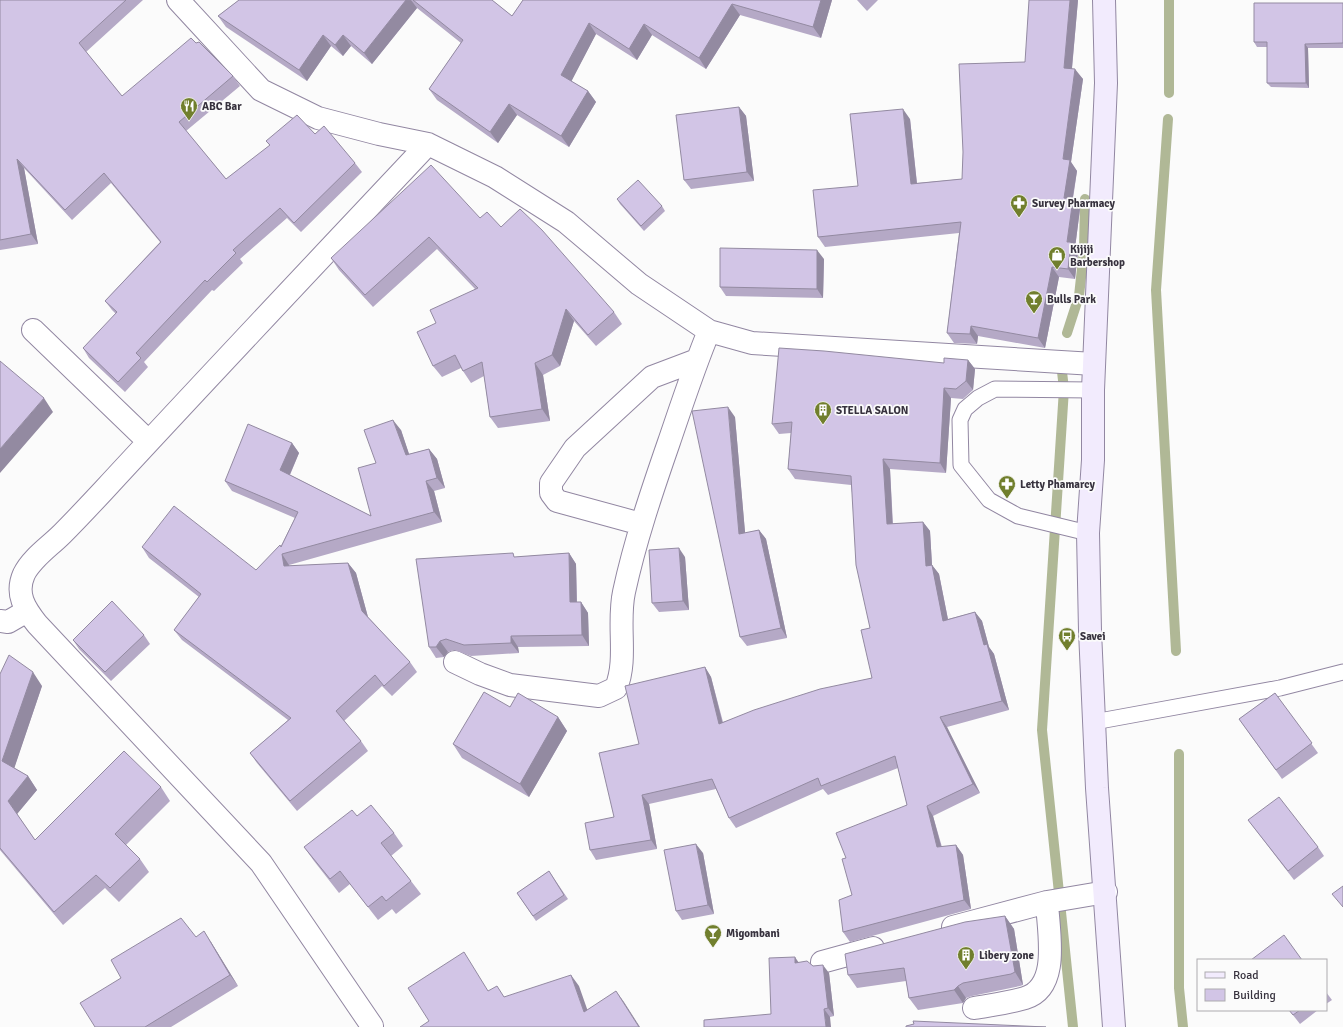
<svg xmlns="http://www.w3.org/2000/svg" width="1343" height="1027" viewBox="0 0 1343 1027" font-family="Signika,sans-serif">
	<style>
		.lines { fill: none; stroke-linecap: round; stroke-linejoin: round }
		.stream { stroke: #b0b896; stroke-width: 10 }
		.lane-casing { stroke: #9287a2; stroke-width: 17 }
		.street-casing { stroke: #9287a2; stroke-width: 24 }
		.secondary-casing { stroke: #9287a2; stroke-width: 24 }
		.lane { stroke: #fff; stroke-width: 15 }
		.street { stroke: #fff; stroke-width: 22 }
		.secondary { stroke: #f2ebfd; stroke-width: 22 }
		.wall { fill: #b5a9c6 }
		.shaded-wall { fill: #938aa1 }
		.building { fill: #d2c5e6; stroke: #938aa1 }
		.labels { text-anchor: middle; stroke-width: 3.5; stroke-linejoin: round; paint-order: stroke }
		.poi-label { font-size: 11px; font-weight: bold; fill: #37323e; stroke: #fbfbfb; text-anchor: start }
	</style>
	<rect width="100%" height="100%" fill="#fbfbfb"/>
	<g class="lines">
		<path class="stream" d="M1169,93V0
			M1168,119L1156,290L1176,651
			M1067,333L1079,296L1084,250L1085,199
			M1061,363L1064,389L1042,730L1073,1027
			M1179,754V988L1183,1027"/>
		<g class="lane-casing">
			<path id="lane" d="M1088,533L1018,516L989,500L961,465L960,420L965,409L978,398L995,389L1093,390
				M1094,722L1280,688L1343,672"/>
		</g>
		<g class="street-casing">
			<path id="street" d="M178,0L261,90L318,118L379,134L428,144L495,177L566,222L639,284L709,331L752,343L1094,364
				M33,330L148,441
				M641,524L557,501L551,493V483L575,448L652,377L697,360
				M0,621L8,622L27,611
				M455,662L480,674L510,685L599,696L616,688C628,659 617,624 624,592C635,541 652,491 669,442C682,404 694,367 709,331
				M953,927L1047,902L1106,892
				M822,962L873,948
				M974,1008C991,1005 1009,1003 1025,998C1061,987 1048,931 1047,902
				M372,1026L261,863L37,624C25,609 15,594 24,574C32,558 49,547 62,534C76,520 90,505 104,490C211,374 320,259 428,144"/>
		</g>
		<g class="secondary-casing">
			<path id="secondary" d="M1104,0L1106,83L1093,390V460L1088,533L1090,631L1097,788L1114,1027"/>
		</g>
		<use href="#lane" class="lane"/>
		<use href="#street" class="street"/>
		<use href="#secondary" class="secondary"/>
	</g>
	<path class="wall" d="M0,0H143L86,52L122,96L196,43L233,76L240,86L186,131L226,179L270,146L266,141L315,134L355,163L362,172L301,232L287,218L240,259L243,263L214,291L212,290L144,362L148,367L125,392L89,358L83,348L116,314L112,310L105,301L160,242L111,183L72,220L24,168L38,244L0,250Z
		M239,0H492L512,16L523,0H832L821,38L740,15L706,69L652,35L637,60L596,34L571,81L588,91L596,102L569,147L517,115L498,143L437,100L429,89L461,43L417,8L372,64L351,46L343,56L331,46L307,81L226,27L218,16Z
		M857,0H878L867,11Z
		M1078,0L1072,69L1083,79L1071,162L1077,171L1073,199L1080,209L1075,248L1078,252L1075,279L1059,277L1045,348L978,336L977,344L954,343L947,333L959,233L825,247L818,237L910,119L917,183L962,179L1025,62Z
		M1343,3V48H1308L1309,88L1271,87L1267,83V47H1257L1254,42Z
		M739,107L746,116L754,181L691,189L684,180Z
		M617,199L662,206L665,211L644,231L620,204Z
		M480,218L501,227L614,312L622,324L596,346L574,321L560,366L543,375L550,421L498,428L490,417L484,376L471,383L461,368L442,377L433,366L436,323L475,289L437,249L373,307L339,270L331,258Z
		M824,259L823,298L726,296L720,287Z
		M968,360L975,369L973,390L963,399L951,398L946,473L890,469L893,524L923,522L930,531L932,565L939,574L948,619L975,612L982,621L989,647L994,654L1009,710L947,727L980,793L933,816L942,847L956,845L963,855L971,909L850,942L843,932L852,895L846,858L907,805L898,768L828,795L823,789L736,828L729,818L716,789L649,804L657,849L596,860L590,850L614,817L639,744L705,667L711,677L723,722L872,678L870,628L851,485L795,479L788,469L791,433L779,434L772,424L944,363Z
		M735,417L745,533L759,530L766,539L787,638L747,646L740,637Z
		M401,430L409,454L429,449L437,459L445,488L434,491L442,522L289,565V566L348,563L356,573L368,617L410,662L417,672L392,696L382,686L344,721L361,741L368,751L297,811L257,763L250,753L288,720L182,640L174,630L199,597L149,558L142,547L256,570L281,546L295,518L232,491L225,481L292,443L299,453L290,475L371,516L376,463Z
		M569,553L576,564L577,602H581L588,613L589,646L518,647L519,653L471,656L454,650L448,652L444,657L436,658L429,647L516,557Z
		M685,557L689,610L659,612L652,603Z
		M144,635L150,644L111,681L79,649L73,640Z
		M0,674L42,686L14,768L28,776L37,790L17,814L35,840L161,787L170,801L126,845L140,859L149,872L119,902L105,888L63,925L0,850Z
		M1275,693L1318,753L1282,779L1239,719Z
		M510,707L558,717L567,731L529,797L462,758L453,744Z
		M357,816L394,833L403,846L391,856L411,881L421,894L396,914L392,909L378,920L350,884L339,893L314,861L304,847Z
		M1248,820L1318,847L1324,856L1294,880Z
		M703,853L714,914L682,920L676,911Z
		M549,871L568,899L536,921L517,893Z
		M1005,916L1014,929L1023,985L1020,986L972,996L966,998L963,1003L918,1010L909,998L906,981L857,988L848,975Z
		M196,937L211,942L238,986L171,1027H95L121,978Z
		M798,963L813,966L829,973L834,1016L830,1017L771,1014Z
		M1326,992L1332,1000L1326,1004Z
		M1289,1010H1318L1300,1024Z"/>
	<path class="shaded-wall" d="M406,0H411L417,8L372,64L364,53Z
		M821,0H832L821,38L813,27Z
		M1070,0H1078L1071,78L1064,68Z
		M732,4L740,15L706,69L699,58Z
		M589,23L596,34L569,86L561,75Z
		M644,24L652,35L637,60L629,49Z
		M323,35L331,46L307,81L299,70Z
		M343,35L351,46L343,56L335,45Z
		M1305,44L1308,48L1309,88L1306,83Z
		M1075,69L1083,79L1071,162L1077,171L1071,208L1064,198L1063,159Z
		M588,91L596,102L569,147L561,136Z
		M509,104L517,115L498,143L490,132Z
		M739,107L746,116L754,181L747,172Z
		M903,109L910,119L918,194L911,184Z
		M17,159L24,168L38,244L31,234Z
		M1073,199L1080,209L1075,248L1078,252L1075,279L1068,269L1067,242Z
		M817,250L824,259L823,298L817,289Z
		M1052,267L1059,277L1045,348L1038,338Z
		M566,309L574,321L560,366L552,355Z
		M971,326L978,336L977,344L970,334Z
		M968,360L975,369L973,390L966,381Z
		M535,363L543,375L550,421L542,409Z
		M944,388L951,398L946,473L940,463Z
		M44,398L53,412L0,473V449Z
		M728,407L735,417L746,543L739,534Z
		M393,420L401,430L413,466L406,455Z
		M292,443L299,453L287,481L280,470Z
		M429,449L437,459L445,488L437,478Z
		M883,459L890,469L893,534L887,524Z
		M426,481L434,491L442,522L434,512Z
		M923,522L930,531L932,565L939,574L950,630L943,621L926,566Z
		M759,530L766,539L787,638L781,628Z
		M679,548L685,557L689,610L683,601Z
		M569,553L576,564L577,613L570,602Z
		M282,554L289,565L291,577L284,566Z
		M348,563L356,573L369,621L362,611Z
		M581,602L588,613L589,646L582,635Z
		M975,612L982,621L989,647L994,654L1009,710L1002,701L984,645Z
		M511,636L518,647L519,653L511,643Z
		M440,641L448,652L444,657L436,647Z
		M705,667L711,677L725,733L719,724Z
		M33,672L42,686L12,775L2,761Z
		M558,717L567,731L529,797L520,784Z
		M940,717L947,727L980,793L973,784Z
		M28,776L37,790L17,814L8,801Z
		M642,795L649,804L657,849L651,840Z
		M927,806L933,816L944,857L937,847Z
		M696,844L703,853L714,914L708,905Z
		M956,845L963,855L971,909L964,900Z
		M1005,916L1014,929L1023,985L1015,972Z
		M204,931L211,942L238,986L230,975Z
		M795,957L801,966L795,963Z
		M823,965L829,973L834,1016L828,1008Z
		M571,975L579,986L592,1023L584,1012Z
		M958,986L966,998L963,1003L954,990Z
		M616,991L624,1002L640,1027H639Z
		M824,1009L830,1017L831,1027H826Z"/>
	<path class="building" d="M0,0H126L79,43L122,96L191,38L196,43L199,42L233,76L179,122L226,179L270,145L266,141L297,115L315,134L324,126L355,163L294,223L280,208L233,250L236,253L207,282L205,280L136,353L141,358L118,382L83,348L117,312L105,301L161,242L104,173L65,210L17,159L31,234L0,240Z
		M239,0H406L364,53L343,35L335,45L323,35L299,70L218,16Z
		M413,0H492L512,16L523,0H821L813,27L732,4L699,58L644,24L629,49L589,23L561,75L588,91L561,136L509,104L490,132L429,89L463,40Z
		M1029,0H1070L1064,68L1075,69L1063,159L1070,160L1064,198L1073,199L1067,242H1071L1068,269L1052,267L1038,338L971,326L970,334L947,333L961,222L818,237L813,190L858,186L850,114L903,109L911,184L962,179L963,152L959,64L1025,62Z
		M1254,3H1343V43L1305,44L1306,83H1267V42H1254Z
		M739,107L747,172L684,180L676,115Z
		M431,165L480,218L487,212L501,227L520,209L542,230L614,312L588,335L566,309L552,355L535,363L542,409L490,417L482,362L463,371L455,355L433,366L417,332L436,323L430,310L478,288L429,237L365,295L331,258Z
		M638,180L662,206L641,226L617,199Z
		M720,248L817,250V289L720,287Z
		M779,348L824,351L944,363V358L968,360L966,381L956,389L944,388L940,463L883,459L887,524L923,522L926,566L932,565L943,621L975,612L984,645L987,644L1002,701L940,717L973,784L927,806L937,847L956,845L964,900L843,932L839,900L852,895L842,859L846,858L836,833L907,805L895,756L821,786L818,778L729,818L712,779L642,795L651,840L590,850L585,823L614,817L599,753L639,744L625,686L705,667L719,724L754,710L820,689L872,678L861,630L870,628L856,565L851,476L788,469L792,422L772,424Z
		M0,361L44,398L0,449Z
		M728,407L739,534L759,530L781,628L740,637L692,411Z
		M393,420L406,455L429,449L437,478L426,481L434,512L282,554L284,566L348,563L362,611L410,662L384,686L375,675L336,711L361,741L290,801L250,753L291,718L174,630L201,594L142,547L174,506L256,570L280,545L281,547L298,512L225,481L248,424L292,443L280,470L371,516L358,468L376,463L364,430Z
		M679,548L683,601L652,603L649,550Z
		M513,553L514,557L569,553L570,602H581L582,635L511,636V643L464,645L446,639L440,641L436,647H429L416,559Z
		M112,601L144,635L105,672L73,640Z
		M9,655L33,672L2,761L28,776L8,801L35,840L124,751L161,787L115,834L140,859L110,888L96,875L54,912L0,848V674Z
		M484,692L510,707L518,693L558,717L520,784L453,744Z
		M1275,693L1312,743L1276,770L1239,719Z
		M1279,797L1318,847L1288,871L1248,820Z
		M371,805L394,833L381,843L411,881L386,901L382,896L368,907L340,871L330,879L304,847L352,810L357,816Z
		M696,844L708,905L676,911L664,850Z
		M549,871L564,895L533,916L517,893Z
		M1343,886V907L1332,894Z
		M1005,916L1015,972L1011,974L963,983L958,986L954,990L909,998L904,968L848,975L845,954L965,922Z
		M181,918L196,937L204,931L230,975L145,1027H95L80,1003L121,978L111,960Z
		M1284,935L1302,960H1251Z
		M464,952L488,991L497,986L504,997L571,975L584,1012L616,991L639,1027H420L429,1021L408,988Z
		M795,957V963L807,961L813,966L823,965L828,1008L824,1009L826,1027H704V1020L771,1014L769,958Z
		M1289,1010H1300L1293,1015Z
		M913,1021L1046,1027H906V1026L914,1024Z"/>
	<defs>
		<g id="restaurant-pin" transform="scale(0.9)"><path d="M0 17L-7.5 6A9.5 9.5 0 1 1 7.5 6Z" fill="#717f2d" stroke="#fbfbfb"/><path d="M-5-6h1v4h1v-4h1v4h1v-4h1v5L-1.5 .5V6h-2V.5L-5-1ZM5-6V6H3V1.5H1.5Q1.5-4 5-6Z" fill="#fff"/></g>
		<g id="pharmacy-pin" transform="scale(0.9)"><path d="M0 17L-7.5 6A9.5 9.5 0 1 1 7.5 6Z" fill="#717f2d" stroke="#fbfbfb"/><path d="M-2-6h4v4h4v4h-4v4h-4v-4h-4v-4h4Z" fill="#fff"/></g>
		<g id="shop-pin" transform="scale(0.9)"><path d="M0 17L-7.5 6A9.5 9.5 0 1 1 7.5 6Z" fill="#717f2d" stroke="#fbfbfb"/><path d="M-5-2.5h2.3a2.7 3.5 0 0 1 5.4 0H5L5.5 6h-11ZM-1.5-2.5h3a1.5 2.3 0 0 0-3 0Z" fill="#fff"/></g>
		<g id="bar-pin" transform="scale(0.9)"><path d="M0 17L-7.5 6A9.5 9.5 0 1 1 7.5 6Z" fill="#717f2d" stroke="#fbfbfb"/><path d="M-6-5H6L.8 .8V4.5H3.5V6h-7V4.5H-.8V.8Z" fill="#fff"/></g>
		<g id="building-pin" transform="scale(0.9)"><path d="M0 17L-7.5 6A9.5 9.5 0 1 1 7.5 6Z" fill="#717f2d" stroke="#fbfbfb"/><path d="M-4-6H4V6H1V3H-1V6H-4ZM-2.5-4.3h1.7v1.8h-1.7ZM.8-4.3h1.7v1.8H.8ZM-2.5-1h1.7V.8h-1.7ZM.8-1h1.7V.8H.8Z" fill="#fff"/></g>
		<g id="bus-pin" transform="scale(0.9)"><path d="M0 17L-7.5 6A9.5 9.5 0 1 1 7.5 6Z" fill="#717f2d" stroke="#fbfbfb"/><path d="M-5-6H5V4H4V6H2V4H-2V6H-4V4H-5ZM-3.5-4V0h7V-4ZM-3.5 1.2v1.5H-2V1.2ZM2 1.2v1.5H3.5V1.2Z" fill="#fff"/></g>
	</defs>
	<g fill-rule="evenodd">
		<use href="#restaurant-pin" x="189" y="106"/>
		<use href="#pharmacy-pin" x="1019" y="203"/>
		<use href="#shop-pin" x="1057" y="255"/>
		<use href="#bar-pin" x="1034" y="299"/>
		<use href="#building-pin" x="823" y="410"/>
		<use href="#pharmacy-pin" x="1007" y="484"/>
		<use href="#bus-pin" x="1067" y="636"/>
		<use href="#bar-pin" x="713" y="933"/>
		<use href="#building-pin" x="966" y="955"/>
	</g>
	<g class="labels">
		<g class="poi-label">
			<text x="202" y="110">ABC Bar</text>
			<text x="1032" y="207">Survey Pharmacy</text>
			<text x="1070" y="253">Kijiji<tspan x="1070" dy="13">Barbershop</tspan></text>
			<text x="1047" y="303">Bulls Park</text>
			<text x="836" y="414">STELLA SALON</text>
			<text x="1020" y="488">Letty Phamarcy</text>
			<text x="1080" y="640">Savei</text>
			<text x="726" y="937">Migombani</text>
			<text x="979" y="959">Libery zone</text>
		</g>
	</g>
	<rect x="1197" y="959" width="130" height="52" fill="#fbfbfb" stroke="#adabaf"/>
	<rect x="1205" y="972" width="20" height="6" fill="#f2ebfd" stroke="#adabaf"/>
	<text x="1233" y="979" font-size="12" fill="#37323e">Road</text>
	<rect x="1205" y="989" width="20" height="12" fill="#d2c5e6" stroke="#adabaf"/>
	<text x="1233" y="999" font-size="12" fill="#37323e">Building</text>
</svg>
